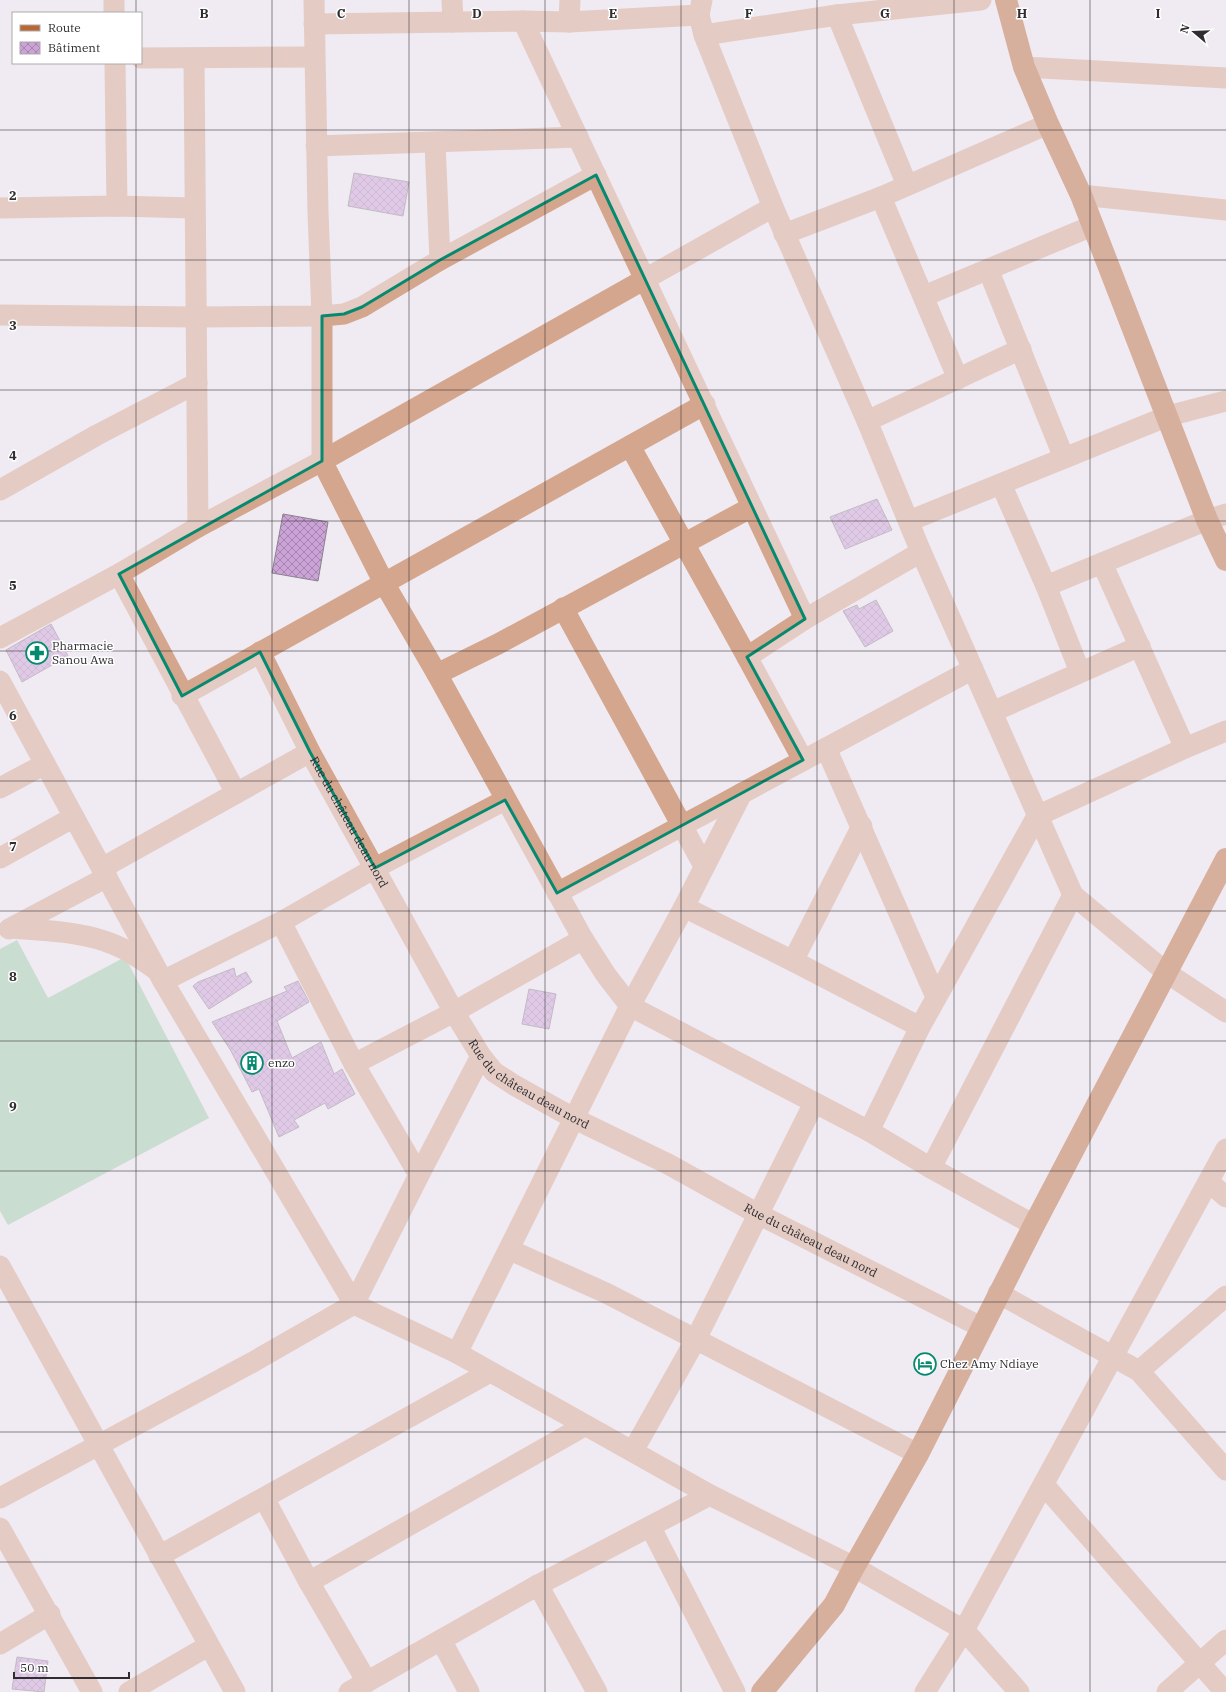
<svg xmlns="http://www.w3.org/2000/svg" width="1226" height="1692" viewBox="0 0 1226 1692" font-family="'IBM Plex Serif',serif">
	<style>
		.grass { fill: #9acea8 }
		.building { fill: url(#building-cross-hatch); stroke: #89838b }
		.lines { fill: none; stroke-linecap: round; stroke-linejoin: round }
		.minor { stroke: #d4a68d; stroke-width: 21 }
		.major { stroke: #b96835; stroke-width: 22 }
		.marked { fill: none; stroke: #058a6f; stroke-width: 3; stroke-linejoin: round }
		.grid { fill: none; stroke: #2f2d30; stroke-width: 1; stroke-opacity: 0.55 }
		.labels { text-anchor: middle; stroke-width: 3; stroke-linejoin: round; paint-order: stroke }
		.poi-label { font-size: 12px; fill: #2f2d30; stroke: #fff; text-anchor: start }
		.street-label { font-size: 12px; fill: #2f2d30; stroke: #fff }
		.grid-label { font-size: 13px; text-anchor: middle; font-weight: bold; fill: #2f2d30; stroke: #fff; stroke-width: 3; stroke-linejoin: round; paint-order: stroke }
	</style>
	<defs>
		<pattern id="building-cross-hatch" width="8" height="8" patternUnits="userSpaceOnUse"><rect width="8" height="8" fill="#cba3d7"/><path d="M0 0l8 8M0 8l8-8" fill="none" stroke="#a585af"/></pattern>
	</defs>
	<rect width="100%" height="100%" fill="#f0eaf2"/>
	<path class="grass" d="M17,940L48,998L125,957L209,1118L8,1225L0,1211V949Z"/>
	<path class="building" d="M354,173L409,182L403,216L348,206Z
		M877,499L892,530L845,549L830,517Z
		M283,514L328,522L318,581L272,573Z
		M876,600L893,631L865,647L843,611L857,605L859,609Z
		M51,624L68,656L22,682L6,650Z
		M234,968L236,977L246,972L252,982L209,1009L193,986L198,982Z
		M298,981L309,1002L277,1021L292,1058L321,1042L334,1074L342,1069L355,1094L328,1109L325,1103L294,1120L299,1127L279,1137L259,1089L252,1092L231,1051L212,1022L287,991L284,987Z
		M529,989L556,994L549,1029L522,1024Z
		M17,1657L48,1661L44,1692L12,1689Z"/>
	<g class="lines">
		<g class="minor">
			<path d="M114,0V13"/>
			<path d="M314,0L318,212L322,316V461L384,583L437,674L583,939L606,975L630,1006L869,1131L931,1168L1034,1225"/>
			<path d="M452,0L453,22"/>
			<path d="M702,0L699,15L704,35L773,207L867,421L921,552L1073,895L1167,973L1226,1012"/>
			<path d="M837,15L907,185"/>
			<path d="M523,21L805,619"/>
			<path d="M569,22L570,0"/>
			<path d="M314,24L523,21L569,22L699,15"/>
			<path d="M704,35L837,15L981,0"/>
			<path d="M141,58L314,57"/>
			<path d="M194,59L198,527"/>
			<path d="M115,63L117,206"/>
			<path d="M1024,67L1226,78"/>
			<path d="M435,143L440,260"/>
			<path d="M316,146L578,137"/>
			<path d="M1081,195L1226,210"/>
			<path d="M881,197L958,379"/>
			<path d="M0,208L117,206L194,208"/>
			<path d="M784,234L881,197L1048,124"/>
			<path d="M988,269L1064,458"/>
			<path d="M924,296L1092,226"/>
			<path d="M0,315L197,317L322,316L344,314L362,307L440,260L596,175"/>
			<path d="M867,421L1021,349"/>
			<path d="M630,446L747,657"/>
			<path d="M1001,484L1046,586"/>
			<path d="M0,490L97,435L197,383"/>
			<path d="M909,521L1168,416L1226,401"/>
			<path d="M1102,563L1185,748"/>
			<path d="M119,574L236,793"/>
			<path d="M563,608L704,866"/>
			<path d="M0,638L119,574L198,527L322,461L773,207"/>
			<path id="s1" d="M260,652L310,752L454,1012L481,1056L494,1072L514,1085L575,1119L668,1164L758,1214L981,1327"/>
			<path d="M1080,672L1046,586L1207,520L1226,514"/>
			<path d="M437,674L498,644L752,507"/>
			<path d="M0,681L163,981L354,1304L457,1353L710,1495L854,1567L964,1630L1019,1692"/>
			<path d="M182,696L705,404"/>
			<path d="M992,712L1140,646"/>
			<path d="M826,748L936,997"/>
			<path d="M803,760L747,657L805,619L921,552"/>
			<path d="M0,788L45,764"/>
			<path d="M0,858L74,817"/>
			<path d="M102,868L310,752"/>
			<path d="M557,893L973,669"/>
			<path d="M684,907L793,961L920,1027"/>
			<path d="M281,922L354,1064L419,1175"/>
			<path d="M12,928C45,931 84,931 115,945C130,951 142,960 155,969"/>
			<path d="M9,929L107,877"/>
			<path d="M793,961L862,826"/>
			<path d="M163,981L281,922L375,868L505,800"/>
			<path d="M354,1064L454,1012L583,939"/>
			<path d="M869,1131L920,1027L1037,816L1185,748L1226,731"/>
			<path d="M931,1168L1073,895"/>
			<path d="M1209,1182L1226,1197"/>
			<path d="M510,1250L606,1293L918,1454"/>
			<path d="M0,1266L235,1692"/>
			<path d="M998,1293L1139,1371L1226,1470"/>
			<path d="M457,1353L630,1006L684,907L742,793"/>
			<path d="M1139,1371L1226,1296"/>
			<path d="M633,1451L696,1339L814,1103"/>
			<path d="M1044,1485L1225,1692"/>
			<path d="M0,1498L253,1362L354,1304L419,1175L481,1056"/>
			<path d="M264,1498L309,1582L367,1682"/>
			<path d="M0,1528L92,1692"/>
			<path d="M651,1528L735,1692"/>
			<path d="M159,1556L490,1372"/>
			<path d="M309,1582L584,1426"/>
			<path d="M538,1585L597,1692"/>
			<path d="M441,1640L469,1692"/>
			<path d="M0,1644L50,1614"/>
			<path d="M129,1692L208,1646"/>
			<path d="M349,1692L538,1585L710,1495"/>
			<path d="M925,1692L964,1630L1226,1149"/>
			<path d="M1167,1692L1226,1640"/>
		</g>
		<path class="major" d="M1006,0L1024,67L1048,124L1081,195L1207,520L1226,560
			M762,1692L834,1605L854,1567L918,1454L1034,1225L1226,859"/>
	</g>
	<path d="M0 0H1226V1692H0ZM596,175L805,619L747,657L803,760L557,893L505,800L375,868L310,752L260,652L182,696L119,574L322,461V316L344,314L362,307L440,260Z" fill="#f0eaf2" fill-opacity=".55" fill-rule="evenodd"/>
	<path class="marked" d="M596,175L805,619L747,657L803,760L557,893L505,800L375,868L310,752L260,652L182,696L119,574L322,461V316L344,314L362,307L440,260Z"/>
	<path class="grid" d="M136,0V13M272,0V1692M409,0V1692M545,0V1692M681,0V1692M817,0V1692M954,0V1692M1090,0V1692M136,63V1692M0,130H1226M0,260H1226M0,390H1226M0,521H1226M0,651H1226M0,781H1226M0,911H1226M0,1041H1226M0,1171H1226M0,1302H1226M0,1432H1226M0,1562H1226"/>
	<defs>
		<g id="pharmacy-ring" transform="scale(1.15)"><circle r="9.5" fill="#fff" stroke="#058a6f" stroke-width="1.5"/><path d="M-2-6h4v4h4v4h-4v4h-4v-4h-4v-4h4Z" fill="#058a6f"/></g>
		<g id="building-ring" transform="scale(1.15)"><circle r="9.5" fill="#fff" stroke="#058a6f" stroke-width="1.5"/><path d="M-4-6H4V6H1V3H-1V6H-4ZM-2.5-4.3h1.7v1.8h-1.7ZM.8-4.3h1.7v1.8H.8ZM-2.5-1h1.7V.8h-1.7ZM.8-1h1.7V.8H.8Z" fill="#058a6f"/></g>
		<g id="hotel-ring" transform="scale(1.15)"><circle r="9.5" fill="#fff" stroke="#058a6f" stroke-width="1.5"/><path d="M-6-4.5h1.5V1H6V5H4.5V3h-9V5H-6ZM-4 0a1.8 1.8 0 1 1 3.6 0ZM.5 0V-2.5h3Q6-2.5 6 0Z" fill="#058a6f"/></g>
	</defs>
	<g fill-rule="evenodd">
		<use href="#pharmacy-ring" x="37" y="653"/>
		<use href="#building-ring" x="252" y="1063"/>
		<use href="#hotel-ring" x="925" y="1364"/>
	</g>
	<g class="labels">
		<g class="poi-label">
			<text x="52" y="650">Pharmacie<tspan x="52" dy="14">Sanou Awa</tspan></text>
			<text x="268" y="1067">enzo</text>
			<text x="940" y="1368">Chez Amy Ndiaye</text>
		</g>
		<g class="street-label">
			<text dy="4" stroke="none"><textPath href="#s1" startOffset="192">Rue du château deau nord</textPath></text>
			<text dy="4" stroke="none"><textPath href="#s1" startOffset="516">Rue du château deau nord</textPath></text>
			<text dy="4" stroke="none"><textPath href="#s1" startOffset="840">Rue du château deau nord</textPath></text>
		</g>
	</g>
	<g class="grid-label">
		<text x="204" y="18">B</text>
		<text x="341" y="18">C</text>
		<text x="477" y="18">D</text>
		<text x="613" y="18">E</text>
		<text x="749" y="18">F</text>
		<text x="885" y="18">G</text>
		<text x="1022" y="18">H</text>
		<text x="1158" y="18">I</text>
		<text x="13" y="200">2</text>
		<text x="13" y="330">3</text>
		<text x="13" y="460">4</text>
		<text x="13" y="590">5</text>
		<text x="13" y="720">6</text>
		<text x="13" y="851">7</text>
		<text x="13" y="981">8</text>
		<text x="13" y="1111">9</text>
	</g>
	<rect x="12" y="12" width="130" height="52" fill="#ffffff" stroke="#acabac"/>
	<rect x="20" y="25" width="20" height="6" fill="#b96835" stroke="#acabac"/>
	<text x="48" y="32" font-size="12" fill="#2f2d30">Route</text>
	<rect x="20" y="42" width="20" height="12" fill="url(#building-cross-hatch)" stroke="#acabac"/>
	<text x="48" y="52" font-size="12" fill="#2f2d30">Bâtiment</text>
	<g transform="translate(1194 32) rotate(289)" stroke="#ffffff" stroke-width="3" paint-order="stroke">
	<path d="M0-3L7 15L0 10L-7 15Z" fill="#2f2d30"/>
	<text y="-6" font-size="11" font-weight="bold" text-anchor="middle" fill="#2f2d30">N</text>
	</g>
	<path d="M14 1672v6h115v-6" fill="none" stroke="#2f2d30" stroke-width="2"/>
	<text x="20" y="1672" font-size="12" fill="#2f2d30" stroke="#ffffff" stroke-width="3" paint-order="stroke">50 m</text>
</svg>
